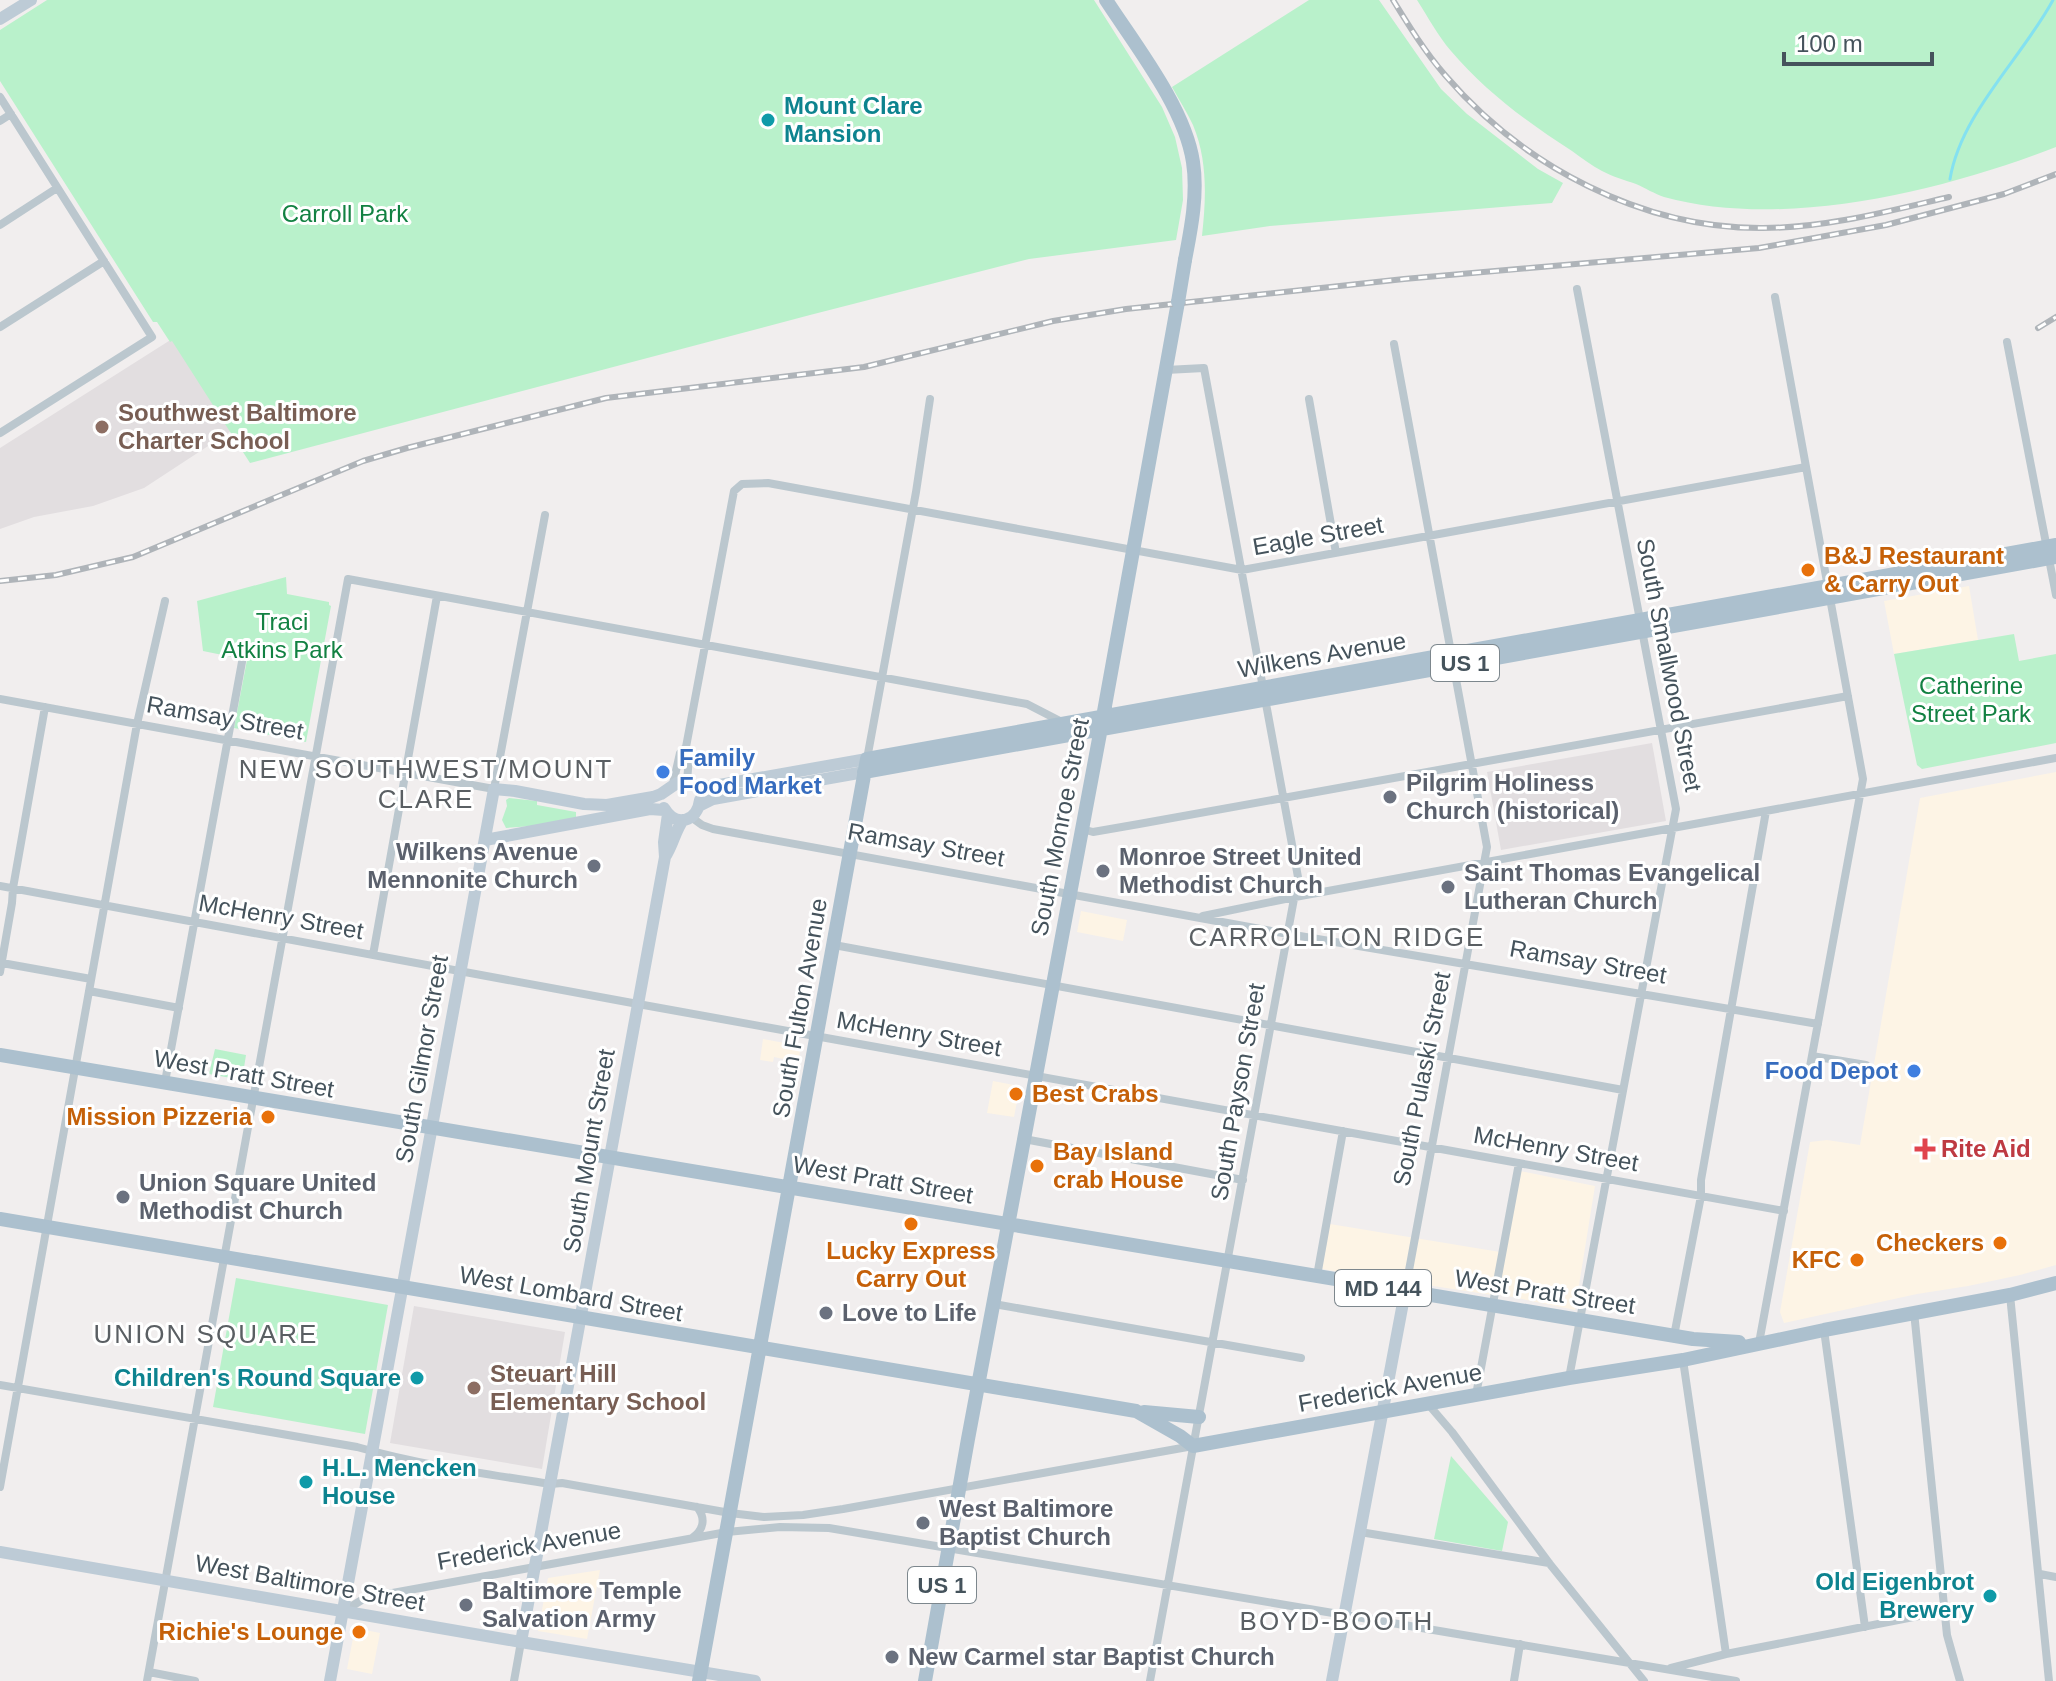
<svg xmlns="http://www.w3.org/2000/svg" width="2056" height="1681" viewBox="0 0 2056 1681" font-family="Arial,sans-serif">
	<style>
		.commercial { fill: #fdf4e5 }
		.education { fill: #e2dee0 }
		.green { fill: #b9f1cb }
		.lines { fill: none; stroke-linecap: round; stroke-linejoin: round }
		.stream { stroke: #84e1f0; stroke-width: 3 }
		.street { stroke: #bbc7ce; stroke-width: 8 }
		.secondary { stroke: #bdcbd6; stroke-width: 12 }
		.primary { stroke: #acc0ce; stroke-width: 14 }
		.rail-casing { stroke: #afb4b9; stroke-width: 6 }
		.rail { stroke: #fff; stroke-width: 3; stroke-dasharray: 9; stroke-linecap: butt }
		.primary-bridge { stroke: #acc0ce; stroke-width: 14 }
		.culture-dot { fill: #0f9aa8; stroke: #fff; stroke-width: 3 }
		.education-dot { fill: #8d6e63; stroke: #fff; stroke-width: 3 }
		.food-dot { fill: #e8710a; stroke: #fff; stroke-width: 3 }
		.shop-dot { fill: #3f7fe0; stroke: #fff; stroke-width: 3 }
		.worship-dot { fill: #6b7280; stroke: #fff; stroke-width: 3 }
		.health-dot { fill: #e0444e; stroke: #fff; stroke-width: 3 }
		.labels { text-anchor: middle; stroke-width: 6; stroke-linejoin: round; paint-order: stroke }
		.shield { fill: #fff; stroke: #7d878d; stroke-width: 2 }
		.shield-label { font-size: 22px; font-weight: bold; fill: #45535c }
		.culture-label { font-size: 24px; font-weight: bold; fill: #0d838f; stroke: #fff; text-anchor: start }
		.park-label { font-size: 24px; fill: #128142; stroke: #fff }
		.education-label { font-size: 24px; font-weight: bold; fill: #785e54; stroke: #fff; text-anchor: start }
		.street-label { font-size: 24px; fill: #45535c; stroke: #fff }
		.food-label { font-size: 24px; font-weight: bold; fill: #c56008; stroke: #fff; text-anchor: end }
		.shop-label { font-size: 24px; font-weight: bold; fill: #366cbe; stroke: #fff; text-anchor: start }
		.worship-label { font-size: 24px; font-weight: bold; fill: #5b616d; stroke: #fff; text-anchor: start }
		.health-label { font-size: 24px; font-weight: bold; fill: #be3a42; stroke: #fff; text-anchor: start }
		.neighbourhood-label { font-size: 26px; letter-spacing: 2px; fill: #5a5f63; stroke: #fff }
	</style>
	<rect width="100%" height="100%" fill="#f1eeee"/>
	<path class="commercial" d="M1969,586L1978,640L1894,654L1884,601Z
		M2056,772V1265L2020,1275L1968,1286L1917,1294L1784,1323L1780,1312L1810,1142L1827,1140L1860,1145L1920,798Z
		M1081,911L1127,920L1123,941L1077,932Z
		M763,1039L801,1046L798,1062L774,1057L773,1062L760,1060Z
		M993,1081L1020,1086L1014,1117L987,1113Z
		M1520,1171L1595,1186L1575,1310L1498,1294Z
		M1330,1224L1500,1252L1492,1295L1322,1269Z
		M600,1570L587,1639L538,1631L548,1578Z
		M355,1628L380,1633L372,1674L347,1669Z"/>
	<path class="education" d="M172,339L231,431L144,488L93,506L34,517L0,529V448Z
		M1652,743L1666,821L1501,850L1487,772Z
		M414,1306L565,1332L542,1469L390,1443Z"/>
	<path class="green" d="M47,0H1094L1162,107L1175,137L1182,168L1183,200L1176,240L1029,259L810,315L250,463L172,341L170,342L157,322H153L0,81V30Z
		M1309,0H1379L1441,89L1467,114L1538,169L1563,183L1552,203L1270,226L1202,236C1206,199 1208,161 1193,125C1187,112 1179,100 1172,87Z
		M1417,0H2056V147C1942,191 1785,230 1664,197C1655,194 1645,188 1636,184C1625,180 1613,177 1602,171C1592,166 1582,158 1572,151C1528,123 1485,91 1451,51C1438,36 1428,17 1417,0Z
		M286,577L287,594L329,602V605L331,606L306,742L234,728L247,660L203,651L197,601Z
		M2014,634L2019,661L2056,654V743L1922,769L1917,765L1894,654Z
		M509,798L537,801V805L576,812V820L546,825L506,828L502,820L507,806L506,800Z
		M215,1049L246,1055L242,1080L209,1074Z
		M236,1278L388,1305L365,1434L213,1407Z
		M1451,1456L1508,1522L1502,1551L1434,1539Z"/>
	<g class="lines">
		<path class="stream" d="M1950,179C1961,113 2022,58 2053,0"/>
		<path class="street" d="M0,97L152,337L0,433
			M0,121L11,114
			M0,225L57,188
			M0,327L104,261
			M2007,342L2056,595
			M1394,344L1487,847L1405,1292
			M1309,399L1336,553
			M0,699L494,789L545,515
			M867,759L916,492L930,399
			M687,783L689,755L686,747L734,491L742,484L768,483L1242,570L1806,467
			M673,784L680,753L686,747
			M691,817L702,825L713,829L1288,934L1818,1024
			M1082,829L1093,832L1139,824L1848,696
			M0,886L627,1002L1784,1211
			M1203,916L1295,897L2056,758
			M834,945L1623,1090
			M373,955L437,596
			M2,963L91,979
			M0,972L12,903L13,888L45,707
			M89,991L179,1008
			M1812,1056L1866,1065
			M165,1082L242,662
			M1024,1139L1243,1180
			M1317,1276L1343,1131
			M2010,1295L2049,1681
			M994,1304L1301,1358
			M1914,1312L1947,1635L1960,1681
			M1824,1330L1865,1627
			M1674,1336L1701,1196V1180L1766,811
			M1759,1343L1863,779L1775,297
			M1683,1360L1726,1654
			M1569,1378L1676,809L1577,289
			M0,1385L357,1447C420,1465 486,1474 551,1484L562,1483L730,1513L764,1517L803,1515L843,1509L1193,1446
			M1476,1395L1519,1163
			M1428,1404L1452,1432L1549,1563L1644,1681
			M0,1487L137,724L165,601
			M1360,1532L1549,1563
			M692,1538C704,1530 706,1518 697,1507
			M2040,1574L2056,1577
			M344,1611L365,1598L727,1532L780,1527L829,1528L1736,1681
			M1671,1668L1726,1654L1944,1611
			M149,1672L195,1681
			M147,1681L348,579L1027,704L1060,721
			M514,1681L521,1642
			M1150,1681L1298,877L1204,368L1166,370
			M1514,1681L1520,1644"/>
		<path class="secondary" d="M0,19L31,0
			M699,806L713,799L864,772
			M664,808C676,828 697,822 700,800
			M485,840L650,809L664,810
			M665,857C673,845 675,831 683,820
			M0,1552L521,1642L755,1681
			M521,1642L665,857L664,842L668,814
			M330,1681L494,789L515,791L584,804L607,805L653,797L661,794L677,783L708,787L867,759
			M1332,1681L1405,1292"/>
		<path class="primary" d="M1106,0C1136,46 1185,108 1193,162C1198,194 1191,229 1185,260
			M864,772L2056,557
			M0,1055L1693,1339L1739,1342
			M0,1219L1136,1411L1180,1436L1193,1446L1569,1378L1683,1360L1824,1330L2010,1295L2056,1283
			M1144,1412L1199,1417
			M699,1681L867,759L2056,545
			M925,1681L968,1439L1101,728L1178,302"/>
		<g class="rail-casing">
			<path id="rail" d="M1393,0C1409,26 1425,52 1445,75C1523,166 1642,229 1763,228C1826,228 1889,211 1949,197
				M2038,328L2056,317
				M0,581L56,575L133,557L363,461L407,448L606,398L864,367L1053,321L1126,309L1404,279L1759,248L1886,225L2004,194L2056,174"/>
		</g>
		<use href="#rail" class="rail"/>
		<path class="primary-bridge" d="M1178,302L1185,260"/>
	</g>
	<g class="culture-dot">
		<circle cx="768" cy="120" r="8"/>
		<circle cx="417" cy="1378" r="8"/>
		<circle cx="306" cy="1482" r="8"/>
		<circle cx="1990" cy="1596" r="8"/>
	</g>
	<g class="education-dot">
		<circle cx="102" cy="427" r="8"/>
		<circle cx="474" cy="1388" r="8"/>
	</g>
	<g class="food-dot">
		<circle cx="1808" cy="570" r="8"/>
		<circle cx="1016" cy="1094" r="8"/>
		<circle cx="268" cy="1117" r="8"/>
		<circle cx="1037" cy="1166" r="8"/>
		<circle cx="911" cy="1224" r="8"/>
		<circle cx="2000" cy="1243" r="8"/>
		<circle cx="1857" cy="1260" r="8"/>
		<circle cx="359" cy="1632" r="8"/>
	</g>
	<g class="shop-dot">
		<circle cx="663" cy="772" r="8"/>
		<circle cx="1914" cy="1071" r="8"/>
	</g>
	<g class="worship-dot">
		<circle cx="1390" cy="797" r="8"/>
		<circle cx="594" cy="866" r="8"/>
		<circle cx="1103" cy="871" r="8"/>
		<circle cx="1448" cy="887" r="8"/>
		<circle cx="123" cy="1197" r="8"/>
		<circle cx="826" cy="1313" r="8"/>
		<circle cx="923" cy="1523" r="8"/>
		<circle cx="466" cy="1605" r="8"/>
		<circle cx="892" cy="1657" r="8"/>
	</g>
	<path class="health-dot" d="M1921 1137h8v8h8v8h-8v8h-8v-8h-8v-8h8z"/>
	<g class="labels">
		<g class="shield">
			<rect x="1431" y="645" width="68" height="36" rx="6"/>
			<rect x="1335" y="1270" width="96" height="36" rx="6"/>
			<rect x="908" y="1567" width="68" height="36" rx="6"/>
		</g>
		<g class="shield-label">
			<text x="1465" y="671">US 1</text>
			<text x="1383" y="1296">MD 144</text>
			<text x="942" y="1593">US 1</text>
		</g>
		<g class="culture-label">
			<text x="784" y="114">Mount Clare<tspan x="784" dy="28">Mansion</tspan></text>
			<text x="401" y="1386" text-anchor="end">Children's Round Square</text>
			<text x="322" y="1476">H.L. Mencken<tspan x="322" dy="28">House</tspan></text>
			<text x="1974" y="1590" text-anchor="end">Old Eigenbrot<tspan x="1974" dy="28">Brewery</tspan></text>
		</g>
		<g class="park-label">
			<text x="345" y="222">Carroll Park</text>
			<text x="282" y="630">Traci<tspan x="282" dy="28">Atkins Park</tspan></text>
			<text x="1971" y="694">Catherine<tspan x="1971" dy="28">Street Park</tspan></text>
		</g>
		<g class="education-label">
			<text x="118" y="421">Southwest Baltimore<tspan x="118" dy="28">Charter School</tspan></text>
			<text x="490" y="1382">Steuart Hill<tspan x="490" dy="28">Elementary School</tspan></text>
		</g>
		<g class="street-label">
			<text transform="translate(1318 536) rotate(-10)" y="8">Eagle Street</text>
			<text transform="translate(1322 655) rotate(-10)" y="8">Wilkens Avenue</text>
			<text transform="translate(1669 665) rotate(79)" y="8">South Smallwood Street</text>
			<text transform="translate(225 718) rotate(10)" y="8">Ramsay Street</text>
			<text transform="translate(1060 827) rotate(-79)" y="8">South Monroe Street</text>
			<text transform="translate(926 845) rotate(10)" y="8">Ramsay Street</text>
			<text transform="translate(281 917) rotate(10)" y="8">McHenry Street</text>
			<text transform="translate(1588 962) rotate(10)" y="8">Ramsay Street</text>
			<text transform="translate(800 1008) rotate(-80)" y="8">South Fulton Avenue</text>
			<text transform="translate(919 1034) rotate(10)" y="8">McHenry Street</text>
			<text transform="translate(422 1059) rotate(-80)" y="8">South Gilmor Street</text>
			<text transform="translate(244 1074) rotate(10)" y="8">West Pratt Street</text>
			<text transform="translate(1422 1079) rotate(-79)" y="8">South Pulaski Street</text>
			<text transform="translate(1238 1092) rotate(-80)" y="8">South Payson Street</text>
			<text transform="translate(1556 1149) rotate(10)" y="8">McHenry Street</text>
			<text transform="translate(589 1151) rotate(-80)" y="8">South Mount Street</text>
			<text transform="translate(883 1180) rotate(10)" y="8">West Pratt Street</text>
			<text transform="translate(1545 1292) rotate(9)" y="8">West Pratt Street</text>
			<text transform="translate(571 1294) rotate(10)" y="8">West Lombard Street</text>
			<text transform="translate(1390 1388) rotate(-10)" y="8">Frederick Avenue</text>
			<text transform="translate(529 1546) rotate(-10)" y="8">Frederick Avenue</text>
			<text transform="translate(310 1583) rotate(10)" y="8">West Baltimore Street</text>
		</g>
		<g class="food-label">
			<text x="1824" y="564" text-anchor="start">B&amp;J Restaurant<tspan x="1824" dy="28">&amp; Carry Out</tspan></text>
			<text x="1032" y="1102" text-anchor="start">Best Crabs</text>
			<text x="252" y="1125">Mission Pizzeria</text>
			<text x="1053" y="1160" text-anchor="start">Bay Island<tspan x="1053" dy="28">crab House</tspan></text>
			<text x="1984" y="1251">Checkers</text>
			<text x="911" y="1259" text-anchor="middle">Lucky Express<tspan x="911" dy="28">Carry Out</tspan></text>
			<text x="1841" y="1268">KFC</text>
			<text x="343" y="1640">Richie's Lounge</text>
		</g>
		<g class="shop-label">
			<text x="679" y="766">Family<tspan x="679" dy="28">Food Market</tspan></text>
			<text x="1898" y="1079" text-anchor="end">Food Depot</text>
		</g>
		<g class="worship-label">
			<text x="1406" y="791">Pilgrim Holiness<tspan x="1406" dy="28">Church (historical)</tspan></text>
			<text x="578" y="860" text-anchor="end">Wilkens Avenue<tspan x="578" dy="28">Mennonite Church</tspan></text>
			<text x="1119" y="865">Monroe Street United<tspan x="1119" dy="28">Methodist Church</tspan></text>
			<text x="1464" y="881">Saint Thomas Evangelical<tspan x="1464" dy="28">Lutheran Church</tspan></text>
			<text x="139" y="1191">Union Square United<tspan x="139" dy="28">Methodist Church</tspan></text>
			<text x="842" y="1321">Love to Life</text>
			<text x="939" y="1517">West Baltimore<tspan x="939" dy="28">Baptist Church</tspan></text>
			<text x="482" y="1599">Baltimore Temple<tspan x="482" dy="28">Salvation Army</tspan></text>
			<text x="908" y="1665">New Carmel star Baptist Church</text>
		</g>
		<g class="health-label">
			<text x="1941" y="1157">Rite Aid</text>
		</g>
		<g class="neighbourhood-label">
			<text x="426" y="778">NEW SOUTHWEST/MOUNT<tspan x="426" dy="30">CLARE</tspan></text>
			<text x="1337" y="946">CARROLLTON RIDGE</text>
			<text x="206" y="1343">UNION SQUARE</text>
			<text x="1337" y="1630">BOYD-BOOTH</text>
		</g>
	</g>
	<path d="M1784 52v12h148v-12" fill="none" stroke="#45535c" stroke-width="4"/>
	<text x="1796" y="52" font-size="24" fill="#45535c" stroke="#ffffff" stroke-width="6" paint-order="stroke">100 m</text>
</svg>
